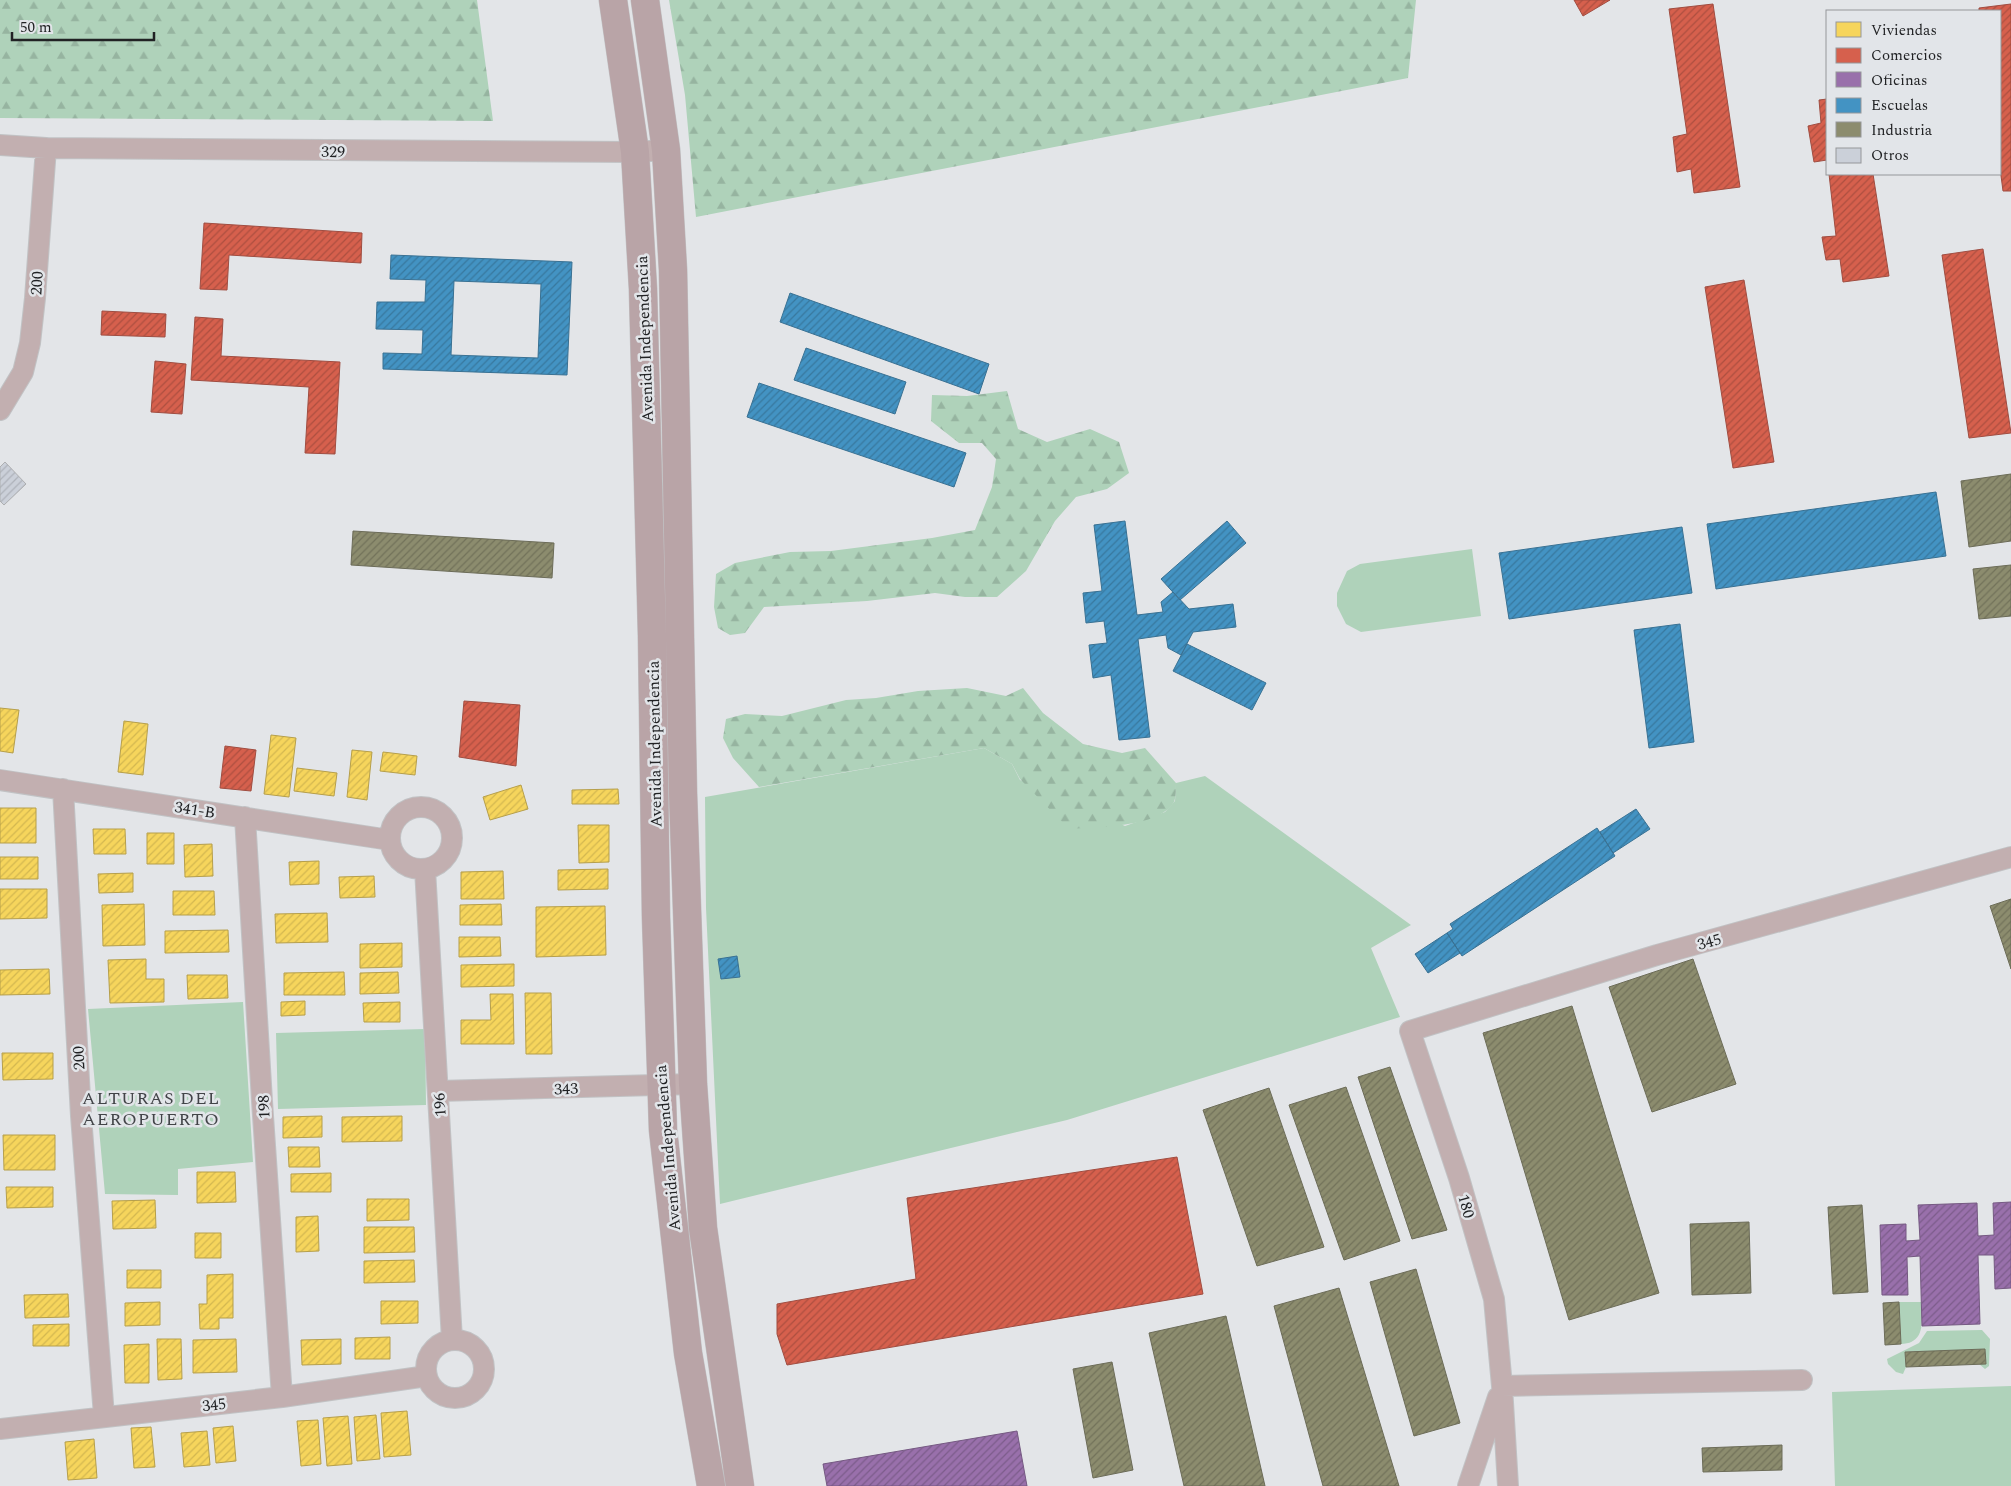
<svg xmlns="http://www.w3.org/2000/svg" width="2011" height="1486" viewBox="0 0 2011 1486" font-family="Spectral,serif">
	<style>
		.green { fill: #afd2ba }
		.forest { fill: url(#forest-firs) }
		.homes { fill: url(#homes-hatch); stroke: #b69f4b }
		.shops { fill: url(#shops-hatch); stroke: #a04d41 }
		.offices { fill: url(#offices-hatch); stroke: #755982 }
		.schools { fill: url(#schools-hatch); stroke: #397193; fill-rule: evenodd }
		.industry { fill: url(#industry-hatch); stroke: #6c6c58 }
		.building { fill: url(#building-hatch); stroke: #aeafb1 }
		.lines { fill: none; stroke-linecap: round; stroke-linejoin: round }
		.minor-casing { stroke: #c1c2c4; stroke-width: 22 }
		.primary-casing { stroke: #c1c2c4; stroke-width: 29 }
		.minor { stroke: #c2afb0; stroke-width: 20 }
		.primary { stroke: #b9a4a7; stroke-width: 28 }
		.labels { text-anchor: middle; stroke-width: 5; stroke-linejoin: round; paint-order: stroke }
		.street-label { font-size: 16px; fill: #212224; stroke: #e2e5e9 }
		.neighbourhood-label { font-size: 18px; letter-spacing: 1px; fill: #424448; stroke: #e2e5e9 }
	</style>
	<defs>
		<pattern id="forest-firs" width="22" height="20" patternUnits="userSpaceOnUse" patternTransform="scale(1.25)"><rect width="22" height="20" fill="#afd2ba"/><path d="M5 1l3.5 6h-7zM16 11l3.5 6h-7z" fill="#96b4a0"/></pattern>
		<pattern id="homes-hatch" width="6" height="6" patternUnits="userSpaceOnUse" patternTransform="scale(1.25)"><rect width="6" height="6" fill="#f6d55c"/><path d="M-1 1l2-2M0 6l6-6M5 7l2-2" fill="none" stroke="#d3b750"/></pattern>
		<pattern id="shops-hatch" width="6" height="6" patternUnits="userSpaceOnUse" patternTransform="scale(1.25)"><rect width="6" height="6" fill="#d6604d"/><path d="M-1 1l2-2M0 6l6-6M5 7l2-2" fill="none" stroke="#ad4f40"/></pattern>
		<pattern id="offices-hatch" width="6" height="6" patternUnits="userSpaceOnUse" patternTransform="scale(1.25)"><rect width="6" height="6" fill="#9970ab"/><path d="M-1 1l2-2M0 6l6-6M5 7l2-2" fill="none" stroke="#7c5c8b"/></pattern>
		<pattern id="schools-hatch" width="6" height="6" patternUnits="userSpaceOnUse" patternTransform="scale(1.25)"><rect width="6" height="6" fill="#4393c3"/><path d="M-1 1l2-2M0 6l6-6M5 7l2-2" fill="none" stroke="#38789e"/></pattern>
		<pattern id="industry-hatch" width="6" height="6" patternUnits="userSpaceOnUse" patternTransform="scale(1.25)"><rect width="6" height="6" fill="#8c8c6e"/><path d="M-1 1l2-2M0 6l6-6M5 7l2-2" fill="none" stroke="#72725a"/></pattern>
		<pattern id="building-hatch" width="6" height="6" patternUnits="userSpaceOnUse" patternTransform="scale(1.25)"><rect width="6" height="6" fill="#cbd0d9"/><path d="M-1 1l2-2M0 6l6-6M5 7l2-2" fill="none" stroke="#aeb2ba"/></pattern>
	</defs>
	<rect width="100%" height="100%" fill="#e3e5e8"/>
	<path class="green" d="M1472,549L1481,616L1361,632L1346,624L1337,606V593L1347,571L1360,564Z
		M984,748L1012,764L1020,780L1125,826L1165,812L1175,801L1176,783L1205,776L1411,925L1371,948L1400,1017L1067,1120L720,1204L706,908L705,797Z
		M243,1002L253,1162L178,1169V1195L105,1194L88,1009Z
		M425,1029L426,1105L278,1109L276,1033Z
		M1899,1302H1921C1922,1321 1926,1343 1901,1344Z
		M1982,1330L1990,1339L1989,1366L1985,1369L1979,1364H1986L1985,1349L1905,1352L1906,1367L1903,1374L1896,1372L1888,1364L1887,1359L1919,1343L1927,1331Z
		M2011,1386V1486H1835L1832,1392Z"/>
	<path class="forest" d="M0,0H477L493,121L0,118Z
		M669,0H1416L1408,78L696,217L685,95Z
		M1007,391L1018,429L1047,442L1090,429L1119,442L1129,473L1107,489L1076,497L1055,521L1026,571L997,597H965L935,593L867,601L764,607L745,633L730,635L718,628L714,607L716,574L735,563L790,552L831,551L932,538L975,530L992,487L996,459L982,443H959L931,421L932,395L967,396Z
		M967,688L1006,696L1023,688L1043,713L1083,744L1122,753L1145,748L1176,783C1176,788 1176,797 1174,802C1159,828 1095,827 1069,829L1020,779L1012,764L984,748L759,787L733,758L723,738L726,719L745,714L782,716L846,700L876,698L918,691Z"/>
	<path class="homes" d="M0,708L19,710L13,753L0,751Z
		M124,721L148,724L143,775L118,772Z
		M271,735L296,738L289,797L264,794Z
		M352,750L372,752L367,800L347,797Z
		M383,752L417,756L415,775L380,771Z
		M297,768L337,773L334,796L294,791Z
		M521,785L528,809L490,820L483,797Z
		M618,789L619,804H572V790Z
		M0,808H36V843H0Z
		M578,825H609V862L579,863Z
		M93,829H125L126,854H94Z
		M147,833H174V864H147Z
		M212,844L213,876L185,877L184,845Z
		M0,857H38V879H0Z
		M319,861V884L290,885L289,862Z
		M608,869V889L558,890V870Z
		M503,871L504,899H461V872Z
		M133,873V892L99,893L98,874Z
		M374,876L375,897L340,898L339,877Z
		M0,889H47V918L0,919Z
		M173,891H214L215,915H173Z
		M144,904L145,945L103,946L102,905Z
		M501,904L502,925H460V905Z
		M605,906L606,955L536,957V907Z
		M327,913L328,942L276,943L275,914Z
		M228,930L229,952L165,953V931Z
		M459,937H500L501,956L459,957Z
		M402,943V967L360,968V944Z
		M146,959V979H164V1002L110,1003L108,960Z
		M514,964V986L461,987V965Z
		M49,969L50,994L0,995V970Z
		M344,972L345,995H284V973Z
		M398,972L399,993L360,994V973Z
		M187,975H227L228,998L188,999Z
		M525,993H551L552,1054H526Z
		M490,994H513L514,1044H461V1020H491Z
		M305,1001V1015L281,1016V1002Z
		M400,1002V1022H364L363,1003Z
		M2,1053H53V1079L3,1080Z
		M322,1116V1137L283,1138V1117Z
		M402,1116V1141L342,1142V1117Z
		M3,1135H55V1170H4Z
		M288,1147H319L320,1167H289Z
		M197,1172H235L236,1202L197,1203Z
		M331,1173V1192H291V1174Z
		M6,1187H53V1207L7,1208Z
		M367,1199H409V1220L367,1221Z
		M155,1200L156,1228L113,1229L112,1201Z
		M318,1216L319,1251L296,1252V1217Z
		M364,1227H414L415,1252L364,1253Z
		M195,1233H221V1258H195Z
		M414,1260L415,1282L364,1283V1261Z
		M127,1270H161V1288H127Z
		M233,1274V1318H219V1329H200L199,1304H207V1275Z
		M68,1294L69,1317L25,1318L24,1295Z
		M381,1301H418V1323L381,1324Z
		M160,1302V1325L125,1326V1303Z
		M69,1324V1346H33V1325Z
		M390,1337V1359H355V1338Z
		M157,1339H181L182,1379L158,1380Z
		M236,1339L237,1372L193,1373V1340Z
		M341,1339V1364L302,1365L301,1340Z
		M149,1344V1383H125L124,1345Z
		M407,1411L411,1455L384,1457L381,1413Z
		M376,1415L380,1459L357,1461L354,1417Z
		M348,1416L352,1464L327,1466L323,1418Z
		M318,1420L321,1464L301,1466L297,1421Z
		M233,1426L236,1461L216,1463L213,1428Z
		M151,1427L155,1467L134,1468L131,1428Z
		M207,1431L210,1465L184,1467L181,1433Z
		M94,1439L97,1478L68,1480L65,1442Z"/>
	<path class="shops" d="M1574,0H1610L1583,16Z
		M1713,4L1740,187L1694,193L1691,169L1677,172L1673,137L1687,134L1669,9Z
		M2011,4V191H2003L2000,168V11H1979V8Z
		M1827,99V160L1814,162L1808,126L1821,123L1819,100Z
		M1829,174H1873L1889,276L1843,282L1840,259L1826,260L1822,237L1836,236Z
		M204,223L362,233L361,263L229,255L227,290L200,289Z
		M1983,249L2011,433L1969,438L1942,255Z
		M1744,280L1774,462L1733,468L1705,287Z
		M102,311L166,314L165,337L101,335Z
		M195,317L223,319L221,356L340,362L335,454L305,453L309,387L191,380Z
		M155,361L186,364L182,414L151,412Z
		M464,701L520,705L516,766L459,757Z
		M225,746L256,750L251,791L220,788Z
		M1177,1157L1203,1294L787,1365L777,1334V1304L916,1279L907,1198Z"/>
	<path class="offices" d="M2011,1202V1288L1995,1289L1994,1255H1978L1980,1324L1922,1326L1920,1256L1907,1257L1908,1295H1882L1880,1225L1906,1224V1241L1920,1240L1918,1205L1977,1203L1978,1236L1994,1235L1993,1203Z
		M1017,1431L1027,1486H827L823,1464Z"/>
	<path class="schools" d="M391,255L572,262L567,375L383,369V353L422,354L423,330L376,329L377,302H425L426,280L390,279ZM454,281L541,284L538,358L451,355Z
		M790,293L989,364L979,394L780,322Z
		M806,348L906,382L895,414L794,380Z
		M759,383L966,453L954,487L747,417Z
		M1936,492L1946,556L1716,589L1707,524Z
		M1125,521L1137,615L1163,612L1161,602L1173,592L1189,609L1233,604L1236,627L1193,632L1181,655L1168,648L1166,635L1138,639L1150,737L1119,740L1111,675L1093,678L1089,645L1107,643L1104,621L1086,623L1083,593L1102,591L1094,525Z
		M1227,521L1246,543L1180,600L1161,579Z
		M1682,527L1692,593L1509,619L1499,553Z
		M1680,624L1694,742L1649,748L1634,630Z
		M1187,644L1266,683L1252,710L1173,671Z
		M1636,809L1650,829L1613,853L1600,832Z
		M1597,828L1615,856L1462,956L1447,933L1453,929L1450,924Z
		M1447,933L1460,953L1428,973L1415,954Z
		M737,956L740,977L721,979L718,959Z"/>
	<path class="industry" d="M2011,474V541L1969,547L1961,481Z
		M353,531L554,543L552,578L351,565Z
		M2011,565V616L1979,619L1973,569Z
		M2011,899V969L1990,906Z
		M1693,959L1736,1084L1652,1112L1609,987Z
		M1572,1006L1659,1293L1569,1320L1483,1033Z
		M1390,1067L1447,1230L1412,1239L1358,1077Z
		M1346,1087L1400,1241L1344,1260L1289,1105Z
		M1269,1088L1324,1247L1257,1266L1203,1110Z
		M1862,1205L1868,1292L1833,1294L1828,1207Z
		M1749,1222L1751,1293L1692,1295L1690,1224Z
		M1416,1269L1460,1423L1414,1436L1370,1282Z
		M1339,1288L1399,1486H1323L1274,1306Z
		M1899,1302L1901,1344L1885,1345L1883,1303Z
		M1226,1316L1265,1486H1184L1149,1333Z
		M1985,1349L1986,1364L1906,1367L1905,1352Z
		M1112,1362L1133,1470L1093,1478L1073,1369Z
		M1782,1445V1470L1703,1472L1702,1448Z"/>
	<path class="building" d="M5,462L26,484L4,505L0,501V467Z"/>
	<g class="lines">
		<g class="minor-casing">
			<path id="minor" d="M0,145L46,148L635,152L666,150
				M0,410L23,372L30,343L35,298L46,148
				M0,780L390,840
				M63,789L81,1116L104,1416
				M390 838a31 31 0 1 1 62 0a31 31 0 1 1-62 0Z
				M245,817L262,1101L282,1397
				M425,869L452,1340
				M439,1091L693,1084
				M426 1369a29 29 0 1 1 58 0a29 29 0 1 1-58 0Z
				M1502,1386L1802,1380
				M0,1429L282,1397L427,1376
				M1468,1486L1498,1397
				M1508,1486L1502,1386L1494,1299L1459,1178L1410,1031L1657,955L2011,857"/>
		</g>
		<g class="primary-casing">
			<path id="primary" d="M613,0L635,152L643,289L652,636L656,917L663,1130L688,1353L711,1486
				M645,0L666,150L673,270L683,793L693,1084L703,1228L740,1486"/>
		</g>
		<use href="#minor" class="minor"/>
		<use href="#primary" class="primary"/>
	</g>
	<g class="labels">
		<g class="street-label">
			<text transform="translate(333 151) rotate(1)" y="6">329</text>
			<text transform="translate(36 283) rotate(-86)" y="6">200</text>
			<text transform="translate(644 339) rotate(-92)" y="6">Avenida Independencia</text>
			<text transform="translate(654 744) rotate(-91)" y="6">Avenida Independencia</text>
			<text transform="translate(195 809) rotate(9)" y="6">341-B</text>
			<text transform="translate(1709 941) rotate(-15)" y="6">345</text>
			<text transform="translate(78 1058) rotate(-93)" y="6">200</text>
			<text transform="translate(566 1088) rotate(-2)" y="6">343</text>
			<text transform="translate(439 1105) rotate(-94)" y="6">196</text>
			<text transform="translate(263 1107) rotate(-92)" y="6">198</text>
			<text transform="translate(667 1148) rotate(-95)" y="6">Avenida Independencia</text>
			<text transform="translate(1467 1206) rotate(74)" y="6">180</text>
			<text transform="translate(214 1404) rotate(-6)" y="6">345</text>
		</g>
		<g class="neighbourhood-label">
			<text x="151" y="1104">ALTURAS DEL<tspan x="151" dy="21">AEROPUERTO</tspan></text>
		</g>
	</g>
	<rect x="1826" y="10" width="175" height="165" fill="#e2e5e9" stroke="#95979a"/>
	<rect x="1836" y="22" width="25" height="15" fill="#f6d55c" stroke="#95979a"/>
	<text x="1871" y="35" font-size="15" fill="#212224">Viviendas</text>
	<rect x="1836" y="48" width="25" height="15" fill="#d6604d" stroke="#95979a"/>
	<text x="1871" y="60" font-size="15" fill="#212224">Comercios</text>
	<rect x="1836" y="72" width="25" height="15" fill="#9970ab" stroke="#95979a"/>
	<text x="1871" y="85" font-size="15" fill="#212224">Oficinas</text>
	<rect x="1836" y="98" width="25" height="15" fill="#4393c3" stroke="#95979a"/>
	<text x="1871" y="110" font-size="15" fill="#212224">Escuelas</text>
	<rect x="1836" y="122" width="25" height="15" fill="#8c8c6e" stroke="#95979a"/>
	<text x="1871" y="135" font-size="15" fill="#212224">Industria</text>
	<rect x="1836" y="148" width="25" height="15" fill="#cbd0d9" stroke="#95979a"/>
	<text x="1871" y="160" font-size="15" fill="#212224">Otros</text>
	<path d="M12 32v8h142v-8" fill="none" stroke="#212224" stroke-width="2.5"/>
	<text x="20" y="32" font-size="15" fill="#212224" stroke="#e2e5e9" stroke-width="4" paint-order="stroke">50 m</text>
</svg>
